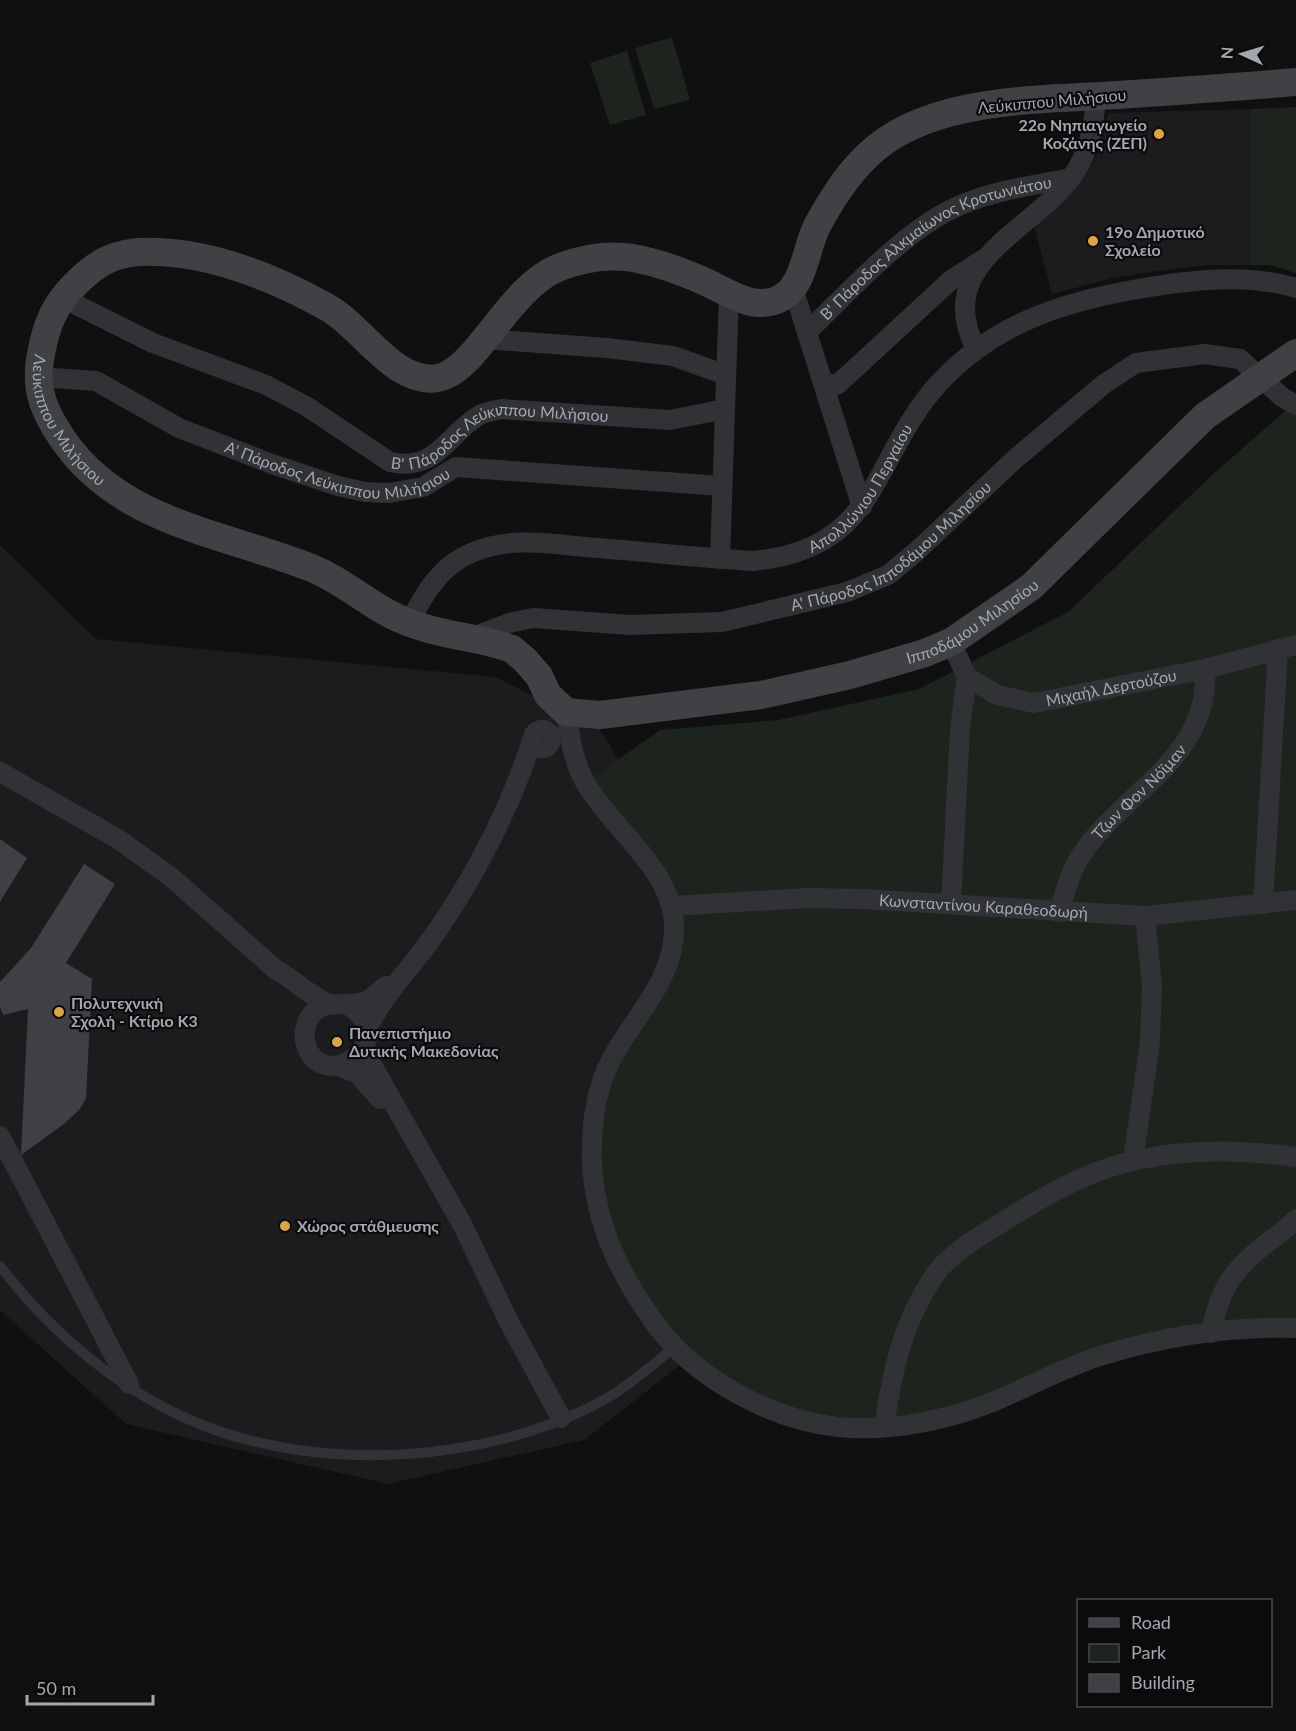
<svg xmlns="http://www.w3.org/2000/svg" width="1296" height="1731" viewBox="0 0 1296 1731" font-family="Lato,sans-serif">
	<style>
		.built { fill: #1c1c1e }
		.green { fill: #1d231d }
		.building { fill: #3f4044 }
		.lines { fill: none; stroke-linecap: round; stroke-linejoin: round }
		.lane { stroke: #313235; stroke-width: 10 }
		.street { stroke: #313235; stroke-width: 20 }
		.secondary { stroke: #3f4145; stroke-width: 28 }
		.poi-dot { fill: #dda53c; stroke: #0b0b0c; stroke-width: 2 }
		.labels { text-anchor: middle; stroke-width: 4.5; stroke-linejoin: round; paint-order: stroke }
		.street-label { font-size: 16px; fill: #a2a7b0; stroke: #0b0b0c }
		.poi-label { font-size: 16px; font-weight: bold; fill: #a2a7b0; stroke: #0b0b0c; text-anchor: start }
	</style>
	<rect width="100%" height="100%" fill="#101011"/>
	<path class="built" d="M1251,109V265H1209L1157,271L1109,279L1052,294L1034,226L1070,195L1088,171L1099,151L1108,113Z
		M0,545L96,639L495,677L599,728L727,937L720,1334L584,1440L388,1484L126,1424L0,1310Z"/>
	<path class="green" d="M672,37L690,100L654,109L635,48Z
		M627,51L646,115L610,125L590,63Z
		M1296,107V273L1270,265H1251V109Z
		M1296,401V1328L1162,1341L919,1423L798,1417L673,1348L599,1208L602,1081L662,977L672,905L585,783L660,730L778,720L919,689L1068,612L1210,477Z"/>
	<path class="building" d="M0,839L27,858L0,902Z
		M84,864L115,884L66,963L92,979L86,1098L80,1109L64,1124L21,1155L28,1009L3,1015L0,1007V982L31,948Z"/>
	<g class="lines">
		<path class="lane" d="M0,1266C52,1334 122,1393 202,1425C324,1473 488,1463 604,1400C628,1386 652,1366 673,1348"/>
		<g class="street">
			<path d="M793,288L862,507"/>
			<path id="s1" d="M63,298L153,343L266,385L306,406L390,462C436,472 446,436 478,416C484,412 494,411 501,409L670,420L725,409"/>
			<path id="s2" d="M807,332C848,293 900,235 950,210C987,191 1031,186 1071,178"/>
			<path d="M484,339L607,348L673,356L726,375"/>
			<path d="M976,349C932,264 1029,233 1071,178C1089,154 1094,126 1096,96"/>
			<path id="s3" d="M37,377L96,381L179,428L272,464L338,486L365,492L389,493L423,487L456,467L722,486"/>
			<path d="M823,383L837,385L951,280L982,260"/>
			<path d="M720,559L729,293"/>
			<path id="s4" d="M409,623C424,594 440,566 471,553C511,535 556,545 598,548C649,552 701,558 753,561C881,549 870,458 940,382C994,324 1062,302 1138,289C1188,280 1246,273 1296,288"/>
			<path id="s5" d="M473,637L509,623L533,618L630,625L722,622L847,592L888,575L917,551L1015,459L1104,384L1136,363L1205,354L1240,359L1282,397L1296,405"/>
			<path id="s6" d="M951,642L967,677L997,695L1034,703L1205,669L1296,645"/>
			<path d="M566,712C570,737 573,762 586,784C613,830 674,870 674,928C675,987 620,1028 602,1081C594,1106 591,1137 592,1163C595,1225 621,1277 657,1326C696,1379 772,1420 838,1427C876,1431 917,1425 954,1415C1004,1402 1050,1372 1100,1356C1162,1337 1231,1326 1296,1328"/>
			<circle cx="542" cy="739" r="9"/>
			<path d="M0,772L118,839L171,877L275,969C294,979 308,995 329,1004"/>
			<path d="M951,904L960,728L967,677"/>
			<path d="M1263,904L1278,649"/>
			<path id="s7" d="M672,906L808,898L862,899L1145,916L1296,900"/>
			<path id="s8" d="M1059,912C1065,893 1069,874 1080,857C1123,790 1210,760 1205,669"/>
			<path d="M348,1005C404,1041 323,1096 306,1045C303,1035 305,1022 312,1014C326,998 346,1008 364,1002C372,999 379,991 386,986"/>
			<path d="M367,1029C386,990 418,961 441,925C479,869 512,803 532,740"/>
			<path d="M363,1049L463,1226L509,1322L561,1418"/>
			<path d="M338,1066L357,1073L380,1099"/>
			<path d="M0,1136L129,1384"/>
			<path d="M1133,1161L1150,1042L1152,985L1145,916"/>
			<path d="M1211,1333C1219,1290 1232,1270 1267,1243C1277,1235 1287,1229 1296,1219"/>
			<path d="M884,1427C893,1368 902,1323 936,1273C952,1252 979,1237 1001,1223C1029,1205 1058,1188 1089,1175C1151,1149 1230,1147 1296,1157"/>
		</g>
		<path class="secondary" id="s9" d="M1296,82C1236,87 1177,91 1117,95C1039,100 926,97 867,156C846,176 832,199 818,224C806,245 805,286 781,298C773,303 760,304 751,302C738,299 724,291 712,285C687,273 660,263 633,258C608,254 583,258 560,267C508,287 477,371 438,378C398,385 366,334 336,313C328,307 317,302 308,297C263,274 209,254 158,252C115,249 94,263 67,293C50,313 44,335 40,360C35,391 45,413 62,438C118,522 222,533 309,567C346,581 373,610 410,623C443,636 479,637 512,649L525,660L539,676L548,695L566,712L600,715L761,695L850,675L925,653L951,642L1031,587L1205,416L1296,353"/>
	</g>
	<g class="poi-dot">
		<circle cx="1159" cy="134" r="6"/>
		<circle cx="1093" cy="241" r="6"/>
		<circle cx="59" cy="1012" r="6"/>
		<circle cx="337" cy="1042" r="6"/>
		<circle cx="285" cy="1226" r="6"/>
	</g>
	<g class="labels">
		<g class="street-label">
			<text transform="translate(1052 101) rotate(-5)" y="6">Λεύκιππου Μιλήσιου</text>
			<text dy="6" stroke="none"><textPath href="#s2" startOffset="158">Β' Πάροδος Αλκμαίωνος Κροτωνιάτου</textPath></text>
			<text dy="6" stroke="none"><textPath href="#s9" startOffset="1572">Λεύκιππου Μιλήσιου</textPath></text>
			<text dy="6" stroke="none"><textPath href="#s1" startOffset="486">Β' Πάροδος Λεύκιππου Μιλήσιου</textPath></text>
			<text dy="6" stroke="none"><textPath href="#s3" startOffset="322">Α' Πάροδος Λεύκιππου Μιλήσιου</textPath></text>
			<text dy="6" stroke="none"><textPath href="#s4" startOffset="518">Απολλώνιου Περγαίου</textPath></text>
			<text dy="6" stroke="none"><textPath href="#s5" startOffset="442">Α' Πάροδος Ιπποδάμου Μιλησίου</textPath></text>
			<text dy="6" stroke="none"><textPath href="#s9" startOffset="2598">Ιπποδάμου Μιλησίου</textPath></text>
			<text dy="6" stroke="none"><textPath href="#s6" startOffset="190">Μιχαήλ Δερτούζου</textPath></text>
			<text dy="6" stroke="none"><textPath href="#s8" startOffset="147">Τζων Φον Νόϊμαν</textPath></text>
			<text dy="6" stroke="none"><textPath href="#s7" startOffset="312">Κωνσταντίνου Καραθεοδωρή</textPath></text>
		</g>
		<g class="poi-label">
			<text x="1147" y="131" text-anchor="end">22ο Νηπιαγωγείο<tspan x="1147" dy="18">Κοζάνης (ΖΕΠ)</tspan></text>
			<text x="1105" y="238">19ο Δημοτικό<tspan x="1105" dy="18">Σχολείο</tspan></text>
			<text x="71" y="1009">Πολυτεχνική<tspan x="71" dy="18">Σχολή - Κτίριο Κ3</tspan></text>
			<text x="349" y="1039">Πανεπιστήμιο<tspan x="349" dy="18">Δυτικής Μακεδονίας</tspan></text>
			<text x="297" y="1232">Χώρος στάθμευσης</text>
		</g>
	</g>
	<rect x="1077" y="1599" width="195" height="108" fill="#0b0b0c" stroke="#47494e" stroke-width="1.5"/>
	<rect x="1089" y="1618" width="30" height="9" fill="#3f4145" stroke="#47494e" stroke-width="1.5"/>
	<text x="1131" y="1629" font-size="18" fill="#a2a7b0">Road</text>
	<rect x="1089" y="1644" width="30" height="18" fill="#1d231d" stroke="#47494e" stroke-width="1.5"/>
	<text x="1131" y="1659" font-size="18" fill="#a2a7b0">Park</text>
	<rect x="1089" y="1674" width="30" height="18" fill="#3f4044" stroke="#47494e" stroke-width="1.5"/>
	<text x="1131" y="1689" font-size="18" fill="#a2a7b0">Building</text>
	<g transform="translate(1242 54) rotate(274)" stroke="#0b0b0c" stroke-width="4.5" paint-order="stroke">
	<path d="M0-4.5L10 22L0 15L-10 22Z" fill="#a2a7b0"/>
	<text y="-9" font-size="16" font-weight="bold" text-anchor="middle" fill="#a2a7b0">N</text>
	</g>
	<path d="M27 1695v9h126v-9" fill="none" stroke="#a2a7b0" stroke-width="3"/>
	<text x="36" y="1695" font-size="18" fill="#a2a7b0" stroke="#0b0b0c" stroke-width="4.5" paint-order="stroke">50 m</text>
</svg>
